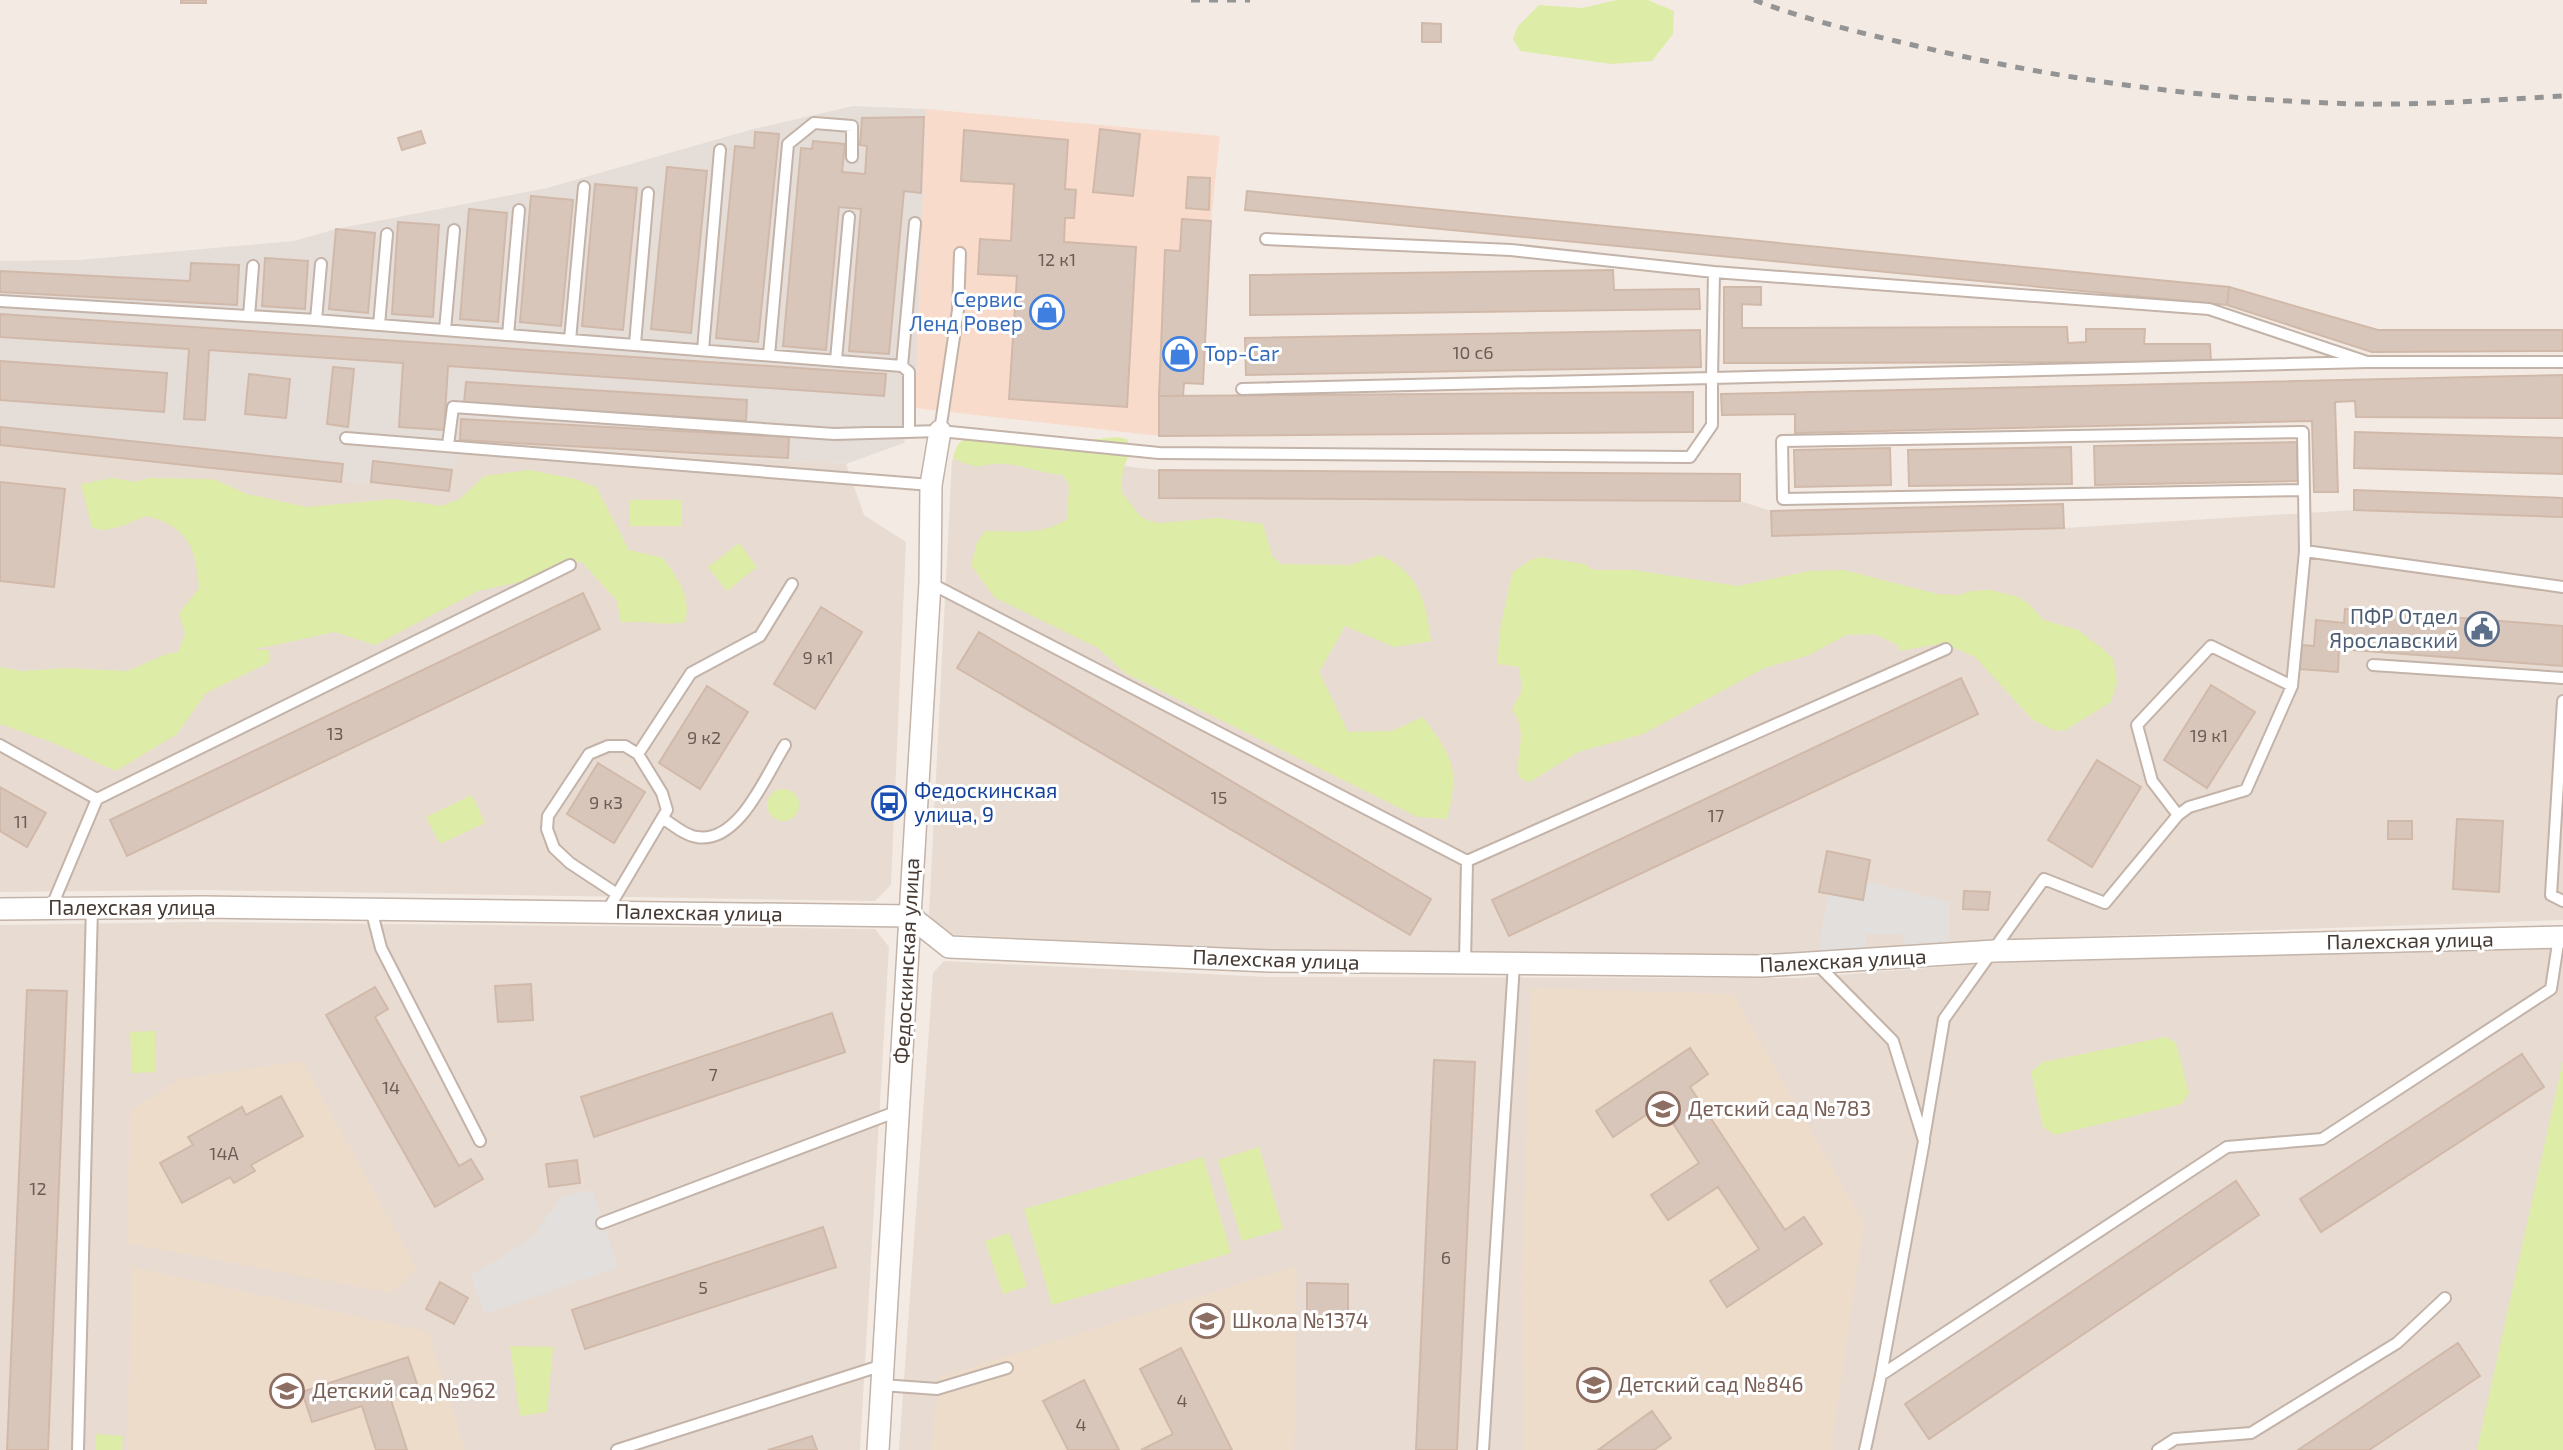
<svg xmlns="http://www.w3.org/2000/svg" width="2563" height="1450" viewBox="0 0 2563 1450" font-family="'Exo 2',sans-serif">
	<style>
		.residential { fill: #e8dbd1 }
		.commercial { fill: #f8dbcb }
		.industrial { fill: #e5ddd8 }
		.education { fill: #eedccb }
		.green { fill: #ddeca7 }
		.parking { fill: #e3dfdc }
		.building { fill: #d9c6ba; stroke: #d1b9aa; stroke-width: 2 }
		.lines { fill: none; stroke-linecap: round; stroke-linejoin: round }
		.lane-casing { stroke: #c3b3a8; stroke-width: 14 }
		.street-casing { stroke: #c3b3a8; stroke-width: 24 }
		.lane { stroke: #fff; stroke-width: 10 }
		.street { stroke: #fff; stroke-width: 21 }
		.rail { stroke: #949494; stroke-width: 5; stroke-dasharray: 9 9; stroke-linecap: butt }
		.labels { text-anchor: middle; stroke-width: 6; stroke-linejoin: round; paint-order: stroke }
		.number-label { font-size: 18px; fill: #6b5d55 }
		.shop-label { font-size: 21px; fill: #366cbe; stroke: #fff; text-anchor: end }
		.service-label { font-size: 21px; fill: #4e5e75; stroke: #fff; text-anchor: end }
		.transit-label { font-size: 21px; fill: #164399; stroke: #fff; text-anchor: start }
		.street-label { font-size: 21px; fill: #463a33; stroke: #fff }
		.education-label { font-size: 21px; fill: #785e54; stroke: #fff; text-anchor: start }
	</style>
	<rect width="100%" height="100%" fill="#f3ebe3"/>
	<path class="residential" d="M460,440L846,464L864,515L906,542L891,885L875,901L202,890L0,892V445L449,491Z
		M966,448L1159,470L1160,498L1740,501L1771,511L1772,536L2064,528L2354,510L2563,517V920L2073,937L1766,954L1267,951L945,934L929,915L952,460Z
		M201,922L875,929L889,947L860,1450H0V925Z
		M2466,946L2563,949V1450H899L933,973L944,961L1268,977L1798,978L2071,957Z"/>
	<path class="commercial" d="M926,109L1220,136L1211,221L1203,384L1184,383L1183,396H1159V436L915,408Z"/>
	<path class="industrial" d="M853,106L926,109L915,408L904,443L846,464L460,440L449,491L0,445V261L78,260L294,241L336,229L547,188L753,129Z"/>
	<path class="education" d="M1531,988L1733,994L1864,1223L1831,1450H1523L1522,1267Z
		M302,1061L417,1269L392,1293L127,1243L130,1111L180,1079Z
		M1297,1266L1294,1450H931L939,1377Z
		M132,1267L428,1332L465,1450H127Z"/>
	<path class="green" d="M1617,0H1648L1674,11L1673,34L1652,61L1611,64L1520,51L1513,39L1518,26L1539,5L1582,8Z
		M974,437L1034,446L1116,437L1127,439L1131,450L1123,469L1121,491L1140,516L1149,521L1161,523L1217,518L1263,524L1272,556L1281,564L1350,565L1379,555C1419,571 1426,602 1431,641L1394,647L1345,626L1319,672L1348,732L1392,731L1423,717C1453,758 1460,768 1447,819L1418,817L1125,673L1098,648L994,597L971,565L977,542L985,531C1014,531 1043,536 1067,519L1069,485L1063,475C1044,474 1026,466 1007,464C979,462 984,473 953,458C956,444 961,439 974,437Z
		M529,470L575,479L596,487L629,550L663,558C677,578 692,596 685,622C657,627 647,619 621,623L617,601L582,562H572L552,575L478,591L375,645L335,632L252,650H269L270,662L206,693L177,734L116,771L54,743L0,724V667L22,671L67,668L127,671L167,654L178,652L185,634L179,613L199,588C196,548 188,526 146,516C128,523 111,534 92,528L81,484L113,478L136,482L148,478L205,479L216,480L247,494L307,507L394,499L441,506L460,499L484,476Z
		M630,500H682V526H630Z
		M739,543L757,567L727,591L708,567Z
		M1540,557L1585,564L1593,570H1633L1738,586L1809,571L1844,570L1937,594L1960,595L1971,591L1990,590L2015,596L2028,603L2043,620L2078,630L2104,650L2113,659L2117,681L2111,702L2064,731L2053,730L2033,720L1975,657L1944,643L1900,651L1898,645L1874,634L1846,635L1807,656L1764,668L1643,734L1578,752L1530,782L1519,778C1514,753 1530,734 1512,710L1522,690L1519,667L1497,664L1500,629L1512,573L1530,560Z
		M767 805a16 16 0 1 1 32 0a16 16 0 1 1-32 0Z
		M472,795L485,823L440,844L426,817Z
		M155,1031L156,1072L132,1073L130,1032Z
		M2166,1037L2176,1043L2189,1093L2182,1104L2055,1135L2043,1127L2031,1072L2043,1062Z
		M2563,1061V1450H2477Z
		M1259,1147L1283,1229L1242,1241L1218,1160Z
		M1203,1157L1231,1253L1052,1305L1024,1209Z
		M1009,1233L1027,1286L1003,1294L985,1241Z
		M510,1346L553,1347L547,1412L520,1416Z
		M96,1434L123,1436L122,1450H95Z"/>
	<path class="parking" d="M1866,881L1950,902L1949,955L1905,958L1903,934H1866V960L1816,963L1828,893L1862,900Z
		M592,1190L618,1268L484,1314L471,1276L532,1237L562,1196Z"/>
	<path class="building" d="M181,0H206V3H181Z
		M1422,23L1441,24V42H1422Z
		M924,117L921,193L904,191L889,354L849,351L861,209L839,207L826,350L783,346L801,148L812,149L813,141L845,144L842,172L865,174L867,146L860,145L862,118Z
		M1100,129L1140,134L1133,196L1093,192Z
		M964,130L1068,140L1065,189L1076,190L1074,218H1065L1064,242L1136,247L1127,407L1009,399L1017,276L978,274L980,239L1011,241L1014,184L961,181Z
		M421,131L425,143L402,150L398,138Z
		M755,132L779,134L758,342L716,338L735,146L754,148Z
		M667,167L707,171L691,333L651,329Z
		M1188,177L1210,178L1209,210L1186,208Z
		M595,184L637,188L623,330L582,326Z
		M1247,191L2229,287L2227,305L1245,210Z
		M531,196L573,200L561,326L520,322Z
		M469,209L507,213L498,322L460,319Z
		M1182,219L1211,221L1203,384L1184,383L1183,396H1159L1165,250L1180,251Z
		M398,222L439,225L433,317L392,314Z
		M336,229L375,233L368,313L329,309Z
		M265,258L308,261L305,309L262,306Z
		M191,263L239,265L237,305L0,292V271L190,281Z
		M1613,270L1614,290L1699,289L1700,309L1250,315V275Z
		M1724,287H1761V305L1742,304V328L2067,327L2068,343L2086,342V329H2145L2144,344H2210L2211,362L1724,363Z
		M2229,287L2378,330H2563V351L2372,352L2227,305Z
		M0,314L886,374L884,396L448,366L444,430L399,427L403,363L209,350L205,420L184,419L189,349L0,337Z
		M1700,330L1701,367L1246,375L1245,338Z
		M0,361L167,373L164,412L0,400Z
		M333,367L354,369L348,427L327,424Z
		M249,374L290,379L286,418L245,414Z
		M2563,375V418L2356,417L2355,401L2335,402L2338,492H2314L2312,421L1795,433V414L1722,415L1721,394Z
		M466,382L747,400L746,421L464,403Z
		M1693,392V432L1159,436V396Z
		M461,419L789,437L788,458L460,440Z
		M0,427L343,464L341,482L0,445Z
		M2355,432L2563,438V474L2354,468Z
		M2297,442L2298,481L2095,485L2094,446Z
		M2071,447L2072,484L1909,486L1908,450Z
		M1890,448L1891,485L1795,487L1794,450Z
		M373,461L452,470L449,491L371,482Z
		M1159,470L1740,474V501L1159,498Z
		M0,482L65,489L54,587L0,581Z
		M2354,490L2563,498V517L2354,510Z
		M2063,504L2064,528L1772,536L1771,511Z
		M583,593L600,629L127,856L110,820Z
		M821,607L862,632L815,709L774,684Z
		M2345,609L2563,626V666L2339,649L2338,672L2300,669L2302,645L2314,646L2316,620L2344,623Z
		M979,632L1431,899L1410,935L957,668Z
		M1961,678L1978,714L1509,936L1492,900Z
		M2211,685L2255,712L2207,788L2164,760Z
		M707,686L748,712L700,789L659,763Z
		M2097,760L2141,787L2092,867L2048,840Z
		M598,763L645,792L614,843L567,814Z
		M0,787L46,813L27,847L0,831Z
		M2457,819L2503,821L2499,892L2453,889Z
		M2388,821H2412V839H2388Z
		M1827,851L1870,860L1863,900L1819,892Z
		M1964,891L1990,892L1988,910L1963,909Z
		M531,984L533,1020L498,1022L495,986Z
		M375,987L388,1009L375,1017L459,1166L471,1159L483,1179L435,1207L326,1015Z
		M27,990L67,991L48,1450H7Z
		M832,1013L845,1052L594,1137L581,1097Z
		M1690,1048L1708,1074L1690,1087L1785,1230L1804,1217L1822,1244L1727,1307L1710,1281L1759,1249L1718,1187L1668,1220L1651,1195L1699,1163L1661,1105L1613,1137L1596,1111Z
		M2522,1054L2544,1087L2321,1232L2300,1199Z
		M1434,1060L1475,1062L1457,1450H1416Z
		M281,1096L303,1136L251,1165L255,1171L234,1183L230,1177L182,1203L160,1163L193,1145L188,1137L242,1107L246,1115Z
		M577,1160L580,1183L549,1187L546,1164Z
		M2236,1181L2259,1215L1929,1439L1905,1404Z
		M823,1227L836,1267L585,1349L572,1310Z
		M440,1282L468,1298L454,1324L426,1309Z
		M1307,1283L1348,1284V1321H1307Z
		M2458,1343L2480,1376L2369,1450H2298Z
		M1181,1348L1232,1450H1141L1173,1434L1140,1369Z
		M408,1357L418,1387L390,1397L407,1450H376L362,1406L312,1422L302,1392Z
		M1084,1380L1119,1450H1068L1043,1401Z
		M1652,1411L1671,1438L1654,1450H1598Z
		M812,1436L817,1450H768L778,1447Z"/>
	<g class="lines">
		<g class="lane-casing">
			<path id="lane" d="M1266,239L1511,250L1714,272
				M0,301L316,320L902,366L909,372V432
				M249,316L253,266
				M316,320L321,264
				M379,325L387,234
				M445,330L454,230
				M508,335L519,210
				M570,340L584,187
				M635,344L648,193
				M703,350L720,150
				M769,355L788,144L814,123L852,126V157
				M836,360L849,217
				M902,366L915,223
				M1242,389L1712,378L1714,272L2209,309L2367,362H2563
				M940,431L958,310L960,253
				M346,438L931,485
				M448,445L453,407L834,434L940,431L1159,453L1690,457L1712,425V378L2367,362
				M2304,490L1783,499L1782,441L2303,432L2305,551
				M930,583L1467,861L1465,963
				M2373,665L2563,678
				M2563,701L2551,895L2563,901
				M0,745L97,799
				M2178,815L2152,781L2137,725L2211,646L2292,686
				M664,819C673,825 686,836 697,837C739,844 766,775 785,745
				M1467,861L1946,649
				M617,894L570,863L554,848L547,829L548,816L589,754L608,746H625L638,754
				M51,908L97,799L570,565
				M371,909L381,948L480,1141
				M607,911L667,810L662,793L638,754L691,673L760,636L792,584
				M1816,963L1893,1041L1924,1141L1881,1375L2227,1147L2322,1139L2551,989L2559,937
				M1924,1138L1944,1019L2044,879L2105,903L2178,815L2189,807L2246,790L2292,686L2305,551L2563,587
				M602,1223L898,1111
				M882,1385L937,1389L1007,1368
				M78,1450L92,907
				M617,1450L883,1365
				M1483,1450L1514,964
				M1865,1450L1881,1375
				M2158,1450L2175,1439L2251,1433L2397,1343L2445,1298"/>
		</g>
		<g class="street-casing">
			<path id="street" d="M0,909L202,907L910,916L949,947L1269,961L1762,966L1994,951L2563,937
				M878,1450L930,583L931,485L940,431"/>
		</g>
		<use href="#lane" class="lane"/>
		<use href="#street" class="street"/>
		<path class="rail" d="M1191,0H1250
			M1754,0C1807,20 1861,33 1917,46C2060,80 2209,100 2357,104C2426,105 2494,100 2563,96"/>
	</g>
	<defs>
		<g id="shop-ring" transform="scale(1.75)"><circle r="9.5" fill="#fff" stroke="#3f7fe0" stroke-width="1.5"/><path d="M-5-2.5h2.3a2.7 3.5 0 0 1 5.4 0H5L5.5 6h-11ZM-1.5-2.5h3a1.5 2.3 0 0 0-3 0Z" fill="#3f7fe0"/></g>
		<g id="civic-ring" transform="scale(1.75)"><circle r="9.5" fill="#fff" stroke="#5c6f8a" stroke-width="1.5"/><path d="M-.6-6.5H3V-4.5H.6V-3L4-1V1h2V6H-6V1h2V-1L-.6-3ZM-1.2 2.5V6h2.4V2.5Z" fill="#5c6f8a"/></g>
		<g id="bus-ring" transform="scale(1.75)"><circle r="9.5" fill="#fff" stroke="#1a4fb4" stroke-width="1.5"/><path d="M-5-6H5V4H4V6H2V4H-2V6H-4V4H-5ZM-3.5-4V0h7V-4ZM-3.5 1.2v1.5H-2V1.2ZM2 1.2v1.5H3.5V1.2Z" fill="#1a4fb4"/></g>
		<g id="school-ring" transform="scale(1.75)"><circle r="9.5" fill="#fff" stroke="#8d6e63" stroke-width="1.5"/><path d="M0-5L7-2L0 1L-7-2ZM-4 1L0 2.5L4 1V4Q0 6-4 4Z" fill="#8d6e63"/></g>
	</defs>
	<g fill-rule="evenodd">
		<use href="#shop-ring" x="1047" y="312"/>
		<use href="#shop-ring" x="1180" y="354"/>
		<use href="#civic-ring" x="2482" y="629"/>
		<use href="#bus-ring" x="889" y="803"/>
		<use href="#school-ring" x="1663" y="1109"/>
		<use href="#school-ring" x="1207" y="1321"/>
		<use href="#school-ring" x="1594" y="1385"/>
		<use href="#school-ring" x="287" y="1391"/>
	</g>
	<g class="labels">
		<g class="number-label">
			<text x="1057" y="266">12 к1</text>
			<text x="1473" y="359">10 с6</text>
			<text x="818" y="664">9 к1</text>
			<text x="335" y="740">13</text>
			<text x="2209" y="742">19 к1</text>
			<text x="704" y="744">9 к2</text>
			<text x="1219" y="804">15</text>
			<text x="606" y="809">9 к3</text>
			<text x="1716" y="822">17</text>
			<text x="21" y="828">11</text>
			<text x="713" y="1081">7</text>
			<text x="391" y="1094">14</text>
			<text x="224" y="1160">14А</text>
			<text x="38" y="1195">12</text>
			<text x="1446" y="1264">6</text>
			<text x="703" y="1294">5</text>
			<text x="1182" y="1407">4</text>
			<text x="1081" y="1431">4</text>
		</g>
		<g class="shop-label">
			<text x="1023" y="307">Сервис<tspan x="1023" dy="24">Ленд Ровер</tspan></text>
			<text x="1204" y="361" text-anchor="start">Top-Car</text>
		</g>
		<g class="service-label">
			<text x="2458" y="624">ПФР Отдел<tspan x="2458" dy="24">Ярославский</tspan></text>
		</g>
		<g class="transit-label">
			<text x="914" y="798">Федоскинская<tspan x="914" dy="24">улица, 9</tspan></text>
		</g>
		<g class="street-label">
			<text x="132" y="915">Палехская улица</text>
			<text transform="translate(699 913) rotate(1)" y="7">Палехская улица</text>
			<text transform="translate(2410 941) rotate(-1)" y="7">Палехская улица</text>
			<text transform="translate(1276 960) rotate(2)" y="7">Палехская улица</text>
			<text transform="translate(907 961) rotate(-87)" y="7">Федоскинская улица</text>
			<text transform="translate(1843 961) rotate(-3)" y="7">Палехская улица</text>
		</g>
		<g class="education-label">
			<text x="1688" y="1116">Детский сад №783</text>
			<text x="1232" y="1328">Школа №1374</text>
			<text x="1618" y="1392">Детский сад №846</text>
			<text x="312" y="1398">Детский сад №962</text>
		</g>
	</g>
</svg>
